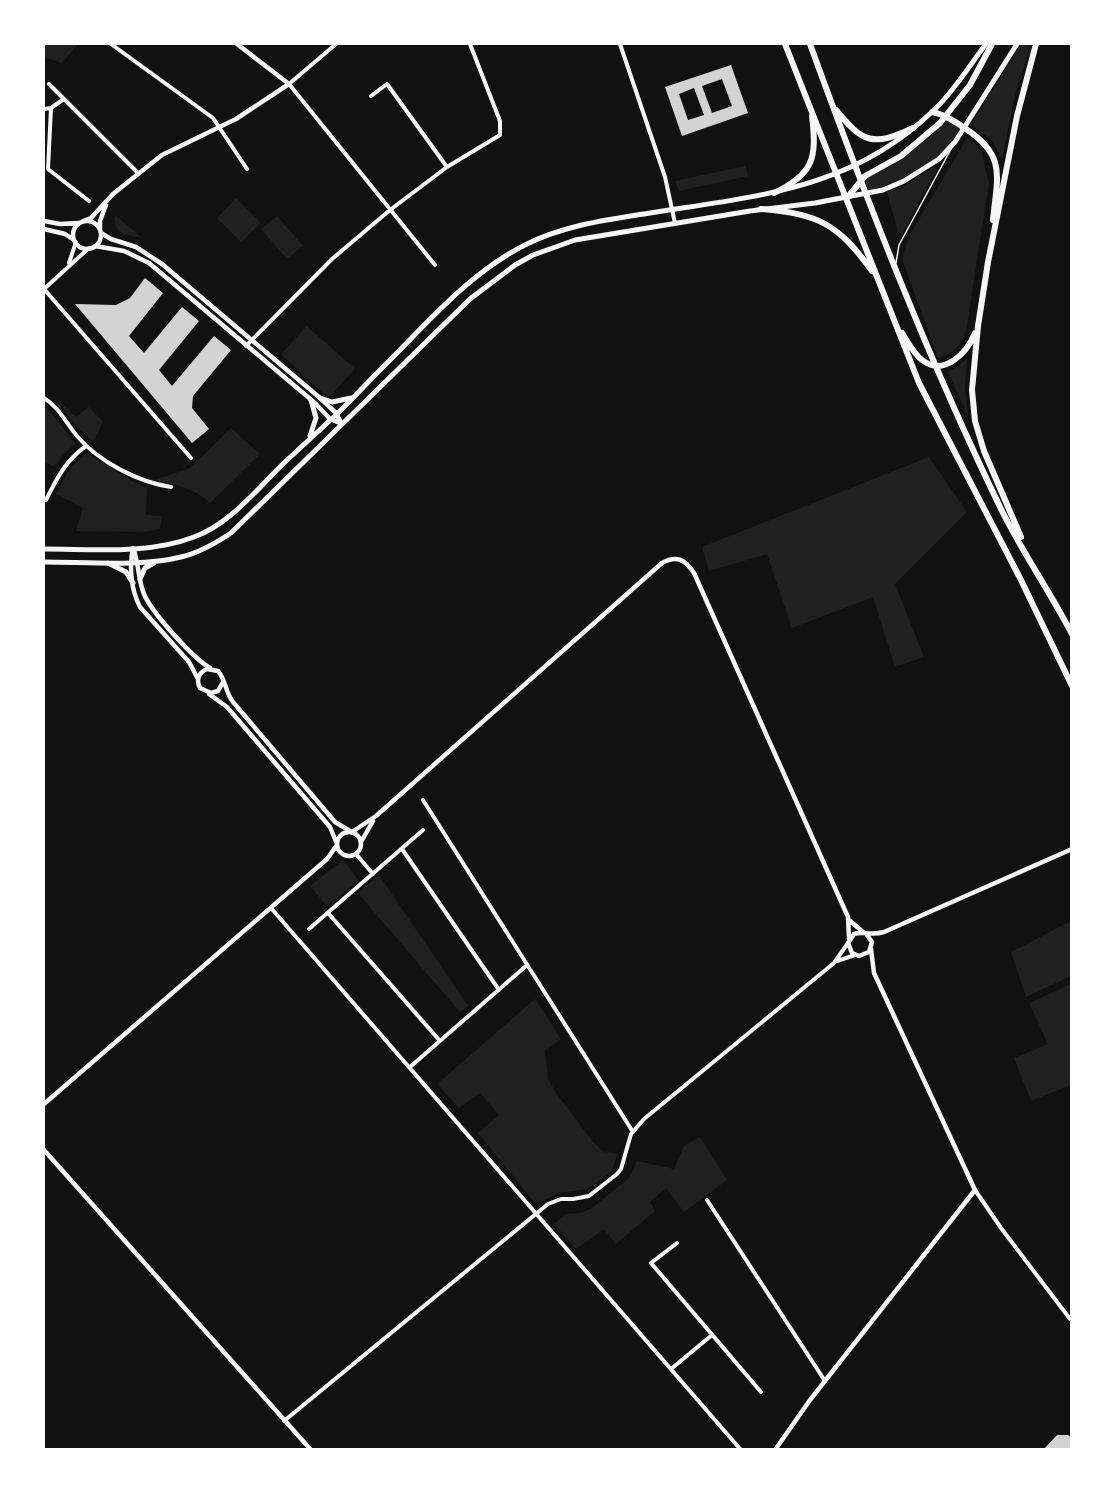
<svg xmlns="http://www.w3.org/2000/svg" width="1115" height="1493" viewBox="0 0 1115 1493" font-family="'DejaVu Sans',sans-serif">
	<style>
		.green { fill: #202020 }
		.building { fill: #d3d3d3; fill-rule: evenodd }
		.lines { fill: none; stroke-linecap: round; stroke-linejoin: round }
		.service { stroke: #f5f5f5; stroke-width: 1.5 }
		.minor { stroke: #f5f5f5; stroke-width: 4 }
		.tertiary { stroke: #f5f5f5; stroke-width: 4.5 }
		.primary { stroke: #f5f5f5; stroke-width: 5 }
		.trunk { stroke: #f5f5f5; stroke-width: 6 }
	</style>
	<rect width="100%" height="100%" fill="#111"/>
	<path class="green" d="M44,44H78L62,63L44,57Z
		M1021,44H1032L1016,92L1002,159L992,140L971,125Z
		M947,120L961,128C940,163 906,182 867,191L864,181L866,178C897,162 923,145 947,120Z
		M967,138L977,145L982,153L989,183L966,331C961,347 954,353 938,358L902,259L909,236Z
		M745,166L748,176L679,191L675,181Z
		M933,167L937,169L902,234L898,232L887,192L904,186Z
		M236,198L261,223L241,242L217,218Z
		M115,214V215L142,238C127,235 111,234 115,214Z
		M277,216L303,246L287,259L261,229Z
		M307,326L355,369L328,398L281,354Z
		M967,358L965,387L968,417L948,372L961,364Z
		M57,399L76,417L89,407L103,422L93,442L73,422Z
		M45,406L55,417L75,444L64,454L55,467L44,462Z
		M231,428L260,454L210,503C195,488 175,485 155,480L190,468Z
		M87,453L135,483L147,488L146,515L162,516L160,529L142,532L76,531L83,508L56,494L70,468Z
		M929,457L967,512L895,584L924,657L895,667L873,597L792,628L767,554L709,571L702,547Z
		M343,860L359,881L327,906L310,886Z
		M379,875L468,1006L460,1012L358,893Z
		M1071,921V976L1026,997L1011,952Z
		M1071,984V1085L1031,1101L1014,1058L1048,1044L1029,1003Z
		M535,999L561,1039L545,1050L548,1079L556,1093L593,1142L604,1152L618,1154L611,1171L588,1189L558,1193L539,1203H535L478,1133L499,1115L480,1093L459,1108L437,1084Z
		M700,1137L727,1180L684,1212L666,1188L650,1202L655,1211L616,1244L604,1229L576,1249L554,1224L566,1214L582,1213L592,1208L629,1178L637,1161L674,1169L684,1146Z"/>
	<path class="building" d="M731,65L748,113L682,136L665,87ZM722,79L732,106L712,113L702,86ZM694,88L704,115L688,120L679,94Z
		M145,278L163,293L129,336L144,353L182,307L199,321L159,370L172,386L214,336L231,350L193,396L192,408L209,429L192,443L75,304L116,305L130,298Z
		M1057,1435H1068L1072,1438V1450H1043Z"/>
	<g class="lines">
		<path class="service" d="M896,263L899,245L951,149"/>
		<path class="minor" d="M111,44L213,118L247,169
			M336,44L289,84L435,265
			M620,44L665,177L675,223
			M49,84L138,173
			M371,96L387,84L447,167
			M51,108L48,169L89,201
			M44,109L51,108L64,99
			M69,263L76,242
			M44,289L191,458
			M44,289L89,248
			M246,346L332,259L390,210L447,167L500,135V121L470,44
			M44,398C59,407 66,423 77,436C99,462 138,482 171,487
			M46,500C57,478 66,460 86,446
			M423,800L633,1132
			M402,849L499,990
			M356,854L373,874
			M271,908L741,1450
			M328,913L440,1041
			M309,929L423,830
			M837,961L855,955
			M410,1067L526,966
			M975,1190L1001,1228L1070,1319
			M707,1200L825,1381
			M677,1243L651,1263L761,1392
			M671,1369L712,1335
			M284,1421L548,1204L561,1199H573L589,1196L617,1174L621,1169L631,1134L644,1119L834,963L848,943"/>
		<path class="tertiary" d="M44,221L60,224L79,223
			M83,221L91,218L113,194L162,155L236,119L289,84L237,44
			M73 235a14 14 0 1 1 28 0a14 14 0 1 1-28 0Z
			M44,229L65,234L74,240
			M100,229V221L106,205
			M101,233L111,239L136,247L162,264L320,398L335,412L342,424
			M95,246L124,251L149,263L315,403L330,419L342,424
			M133,548C129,567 131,590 140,607L189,662L198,679
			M133,548C139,563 138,580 144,594C152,613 193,658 210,668
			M223,682L218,691L211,693L200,688C196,680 198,673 207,669L218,671C226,680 225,692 233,702L335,822L350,831
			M209,694L227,707L330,827L337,844
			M337 844a12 12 0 1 1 24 0a12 12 0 1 1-24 0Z
			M352,832L376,816L662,563C676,555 685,559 694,573L848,917L849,939
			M361,842L373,821
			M849,920L863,932
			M867,935L872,942L869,952L859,956L852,953L848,943L854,934C863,931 871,936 884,932L1072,849
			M44,1104L327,859L337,845
			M44,1150L311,1450
			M775,1450L810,1400L975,1190L874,973L871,949"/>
		<path class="primary" d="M320,398L332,402L351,398
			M310,436L316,418L311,400
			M44,549C92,549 147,555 194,537C230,524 257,489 284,463C302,446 320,430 338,413C355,396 372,378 389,361C431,319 471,272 525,245C564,225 607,220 650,213C757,196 852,190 934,110C955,90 969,66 986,44
			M44,562C85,562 142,567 181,557C199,553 216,543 231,533L470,299L515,265L533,255L575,240L750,211L815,203L883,190L904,181L939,159L955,142L1017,44
			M108,563L126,572L133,583
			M140,579L145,568L154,563"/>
		<path class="trunk" d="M785,44L919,383L1021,580L1072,686
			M810,44C867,201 928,359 1002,511C1023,553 1050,592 1072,634
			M836,110C863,143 873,147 913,128
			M932,112C944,114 956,122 966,129C1007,156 997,177 993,220
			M774,193C814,174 817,158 812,116
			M847,198L865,176L901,156L940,123L970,85L992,44
			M761,209C819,214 838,224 872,271
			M902,333C908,342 913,353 922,360C944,377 967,353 975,333
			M1021,537L984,451L975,421L972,390L978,326L988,262L1017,116L1036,44"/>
	</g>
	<rect width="1115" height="1493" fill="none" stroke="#ffffff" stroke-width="90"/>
</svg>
